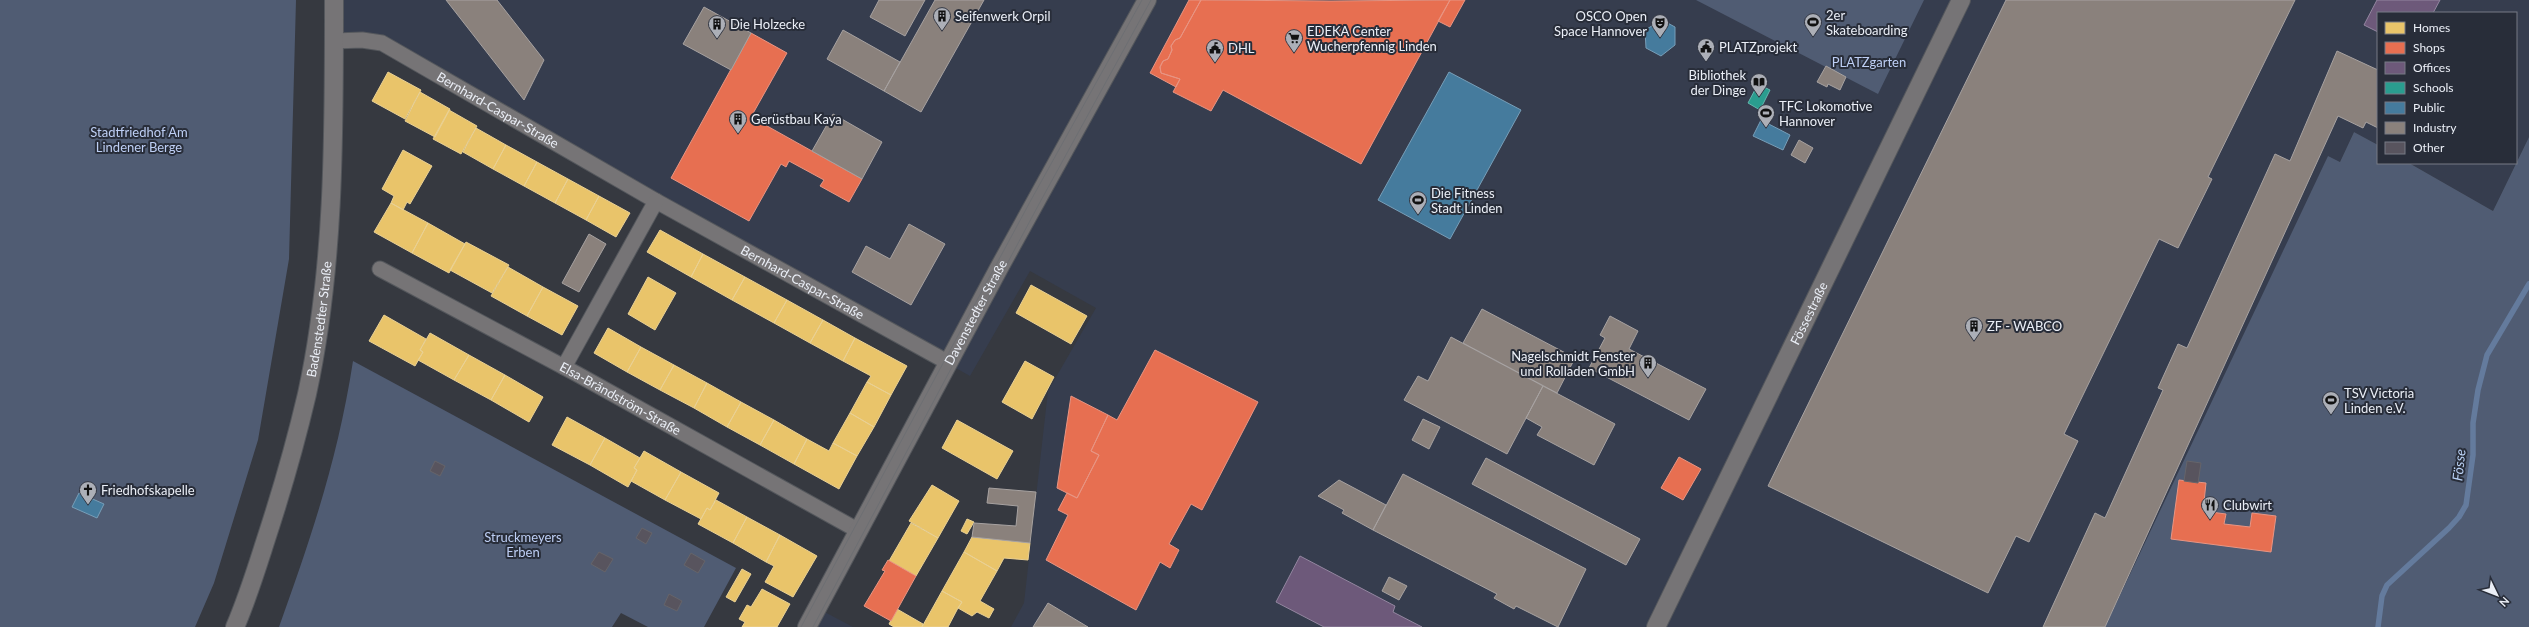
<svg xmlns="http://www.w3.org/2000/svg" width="2529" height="627" viewBox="0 0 2529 627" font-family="Lato,sans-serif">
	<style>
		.built { fill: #363d4e }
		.green { fill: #505c73 }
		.homes { fill: #e9c46a; stroke: #ead194 }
		.shops { fill: #e76f51; stroke: #e89583 }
		.offices { fill: #6d597a; stroke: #9386a0 }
		.schools { fill: #2a9d8f; stroke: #64b6ae }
		.public { fill: #457b9d; stroke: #779eb8 }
		.industry { fill: #8a817c; stroke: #a7a2a1 }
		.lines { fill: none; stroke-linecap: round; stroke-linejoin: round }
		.stream { stroke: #647b9d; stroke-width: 5.5 }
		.building { fill: #58545e; stroke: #65646a }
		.minor-casing { stroke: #54575c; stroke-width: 17 }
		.tertiary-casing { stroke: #54575c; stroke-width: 20 }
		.minor { stroke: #767476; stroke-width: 15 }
		.tertiary { stroke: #767476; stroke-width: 18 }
		.tram { stroke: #6d6f73; stroke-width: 1 }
		.labels { text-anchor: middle; stroke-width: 4; stroke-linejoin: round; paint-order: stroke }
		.poi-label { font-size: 13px; fill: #ebeff7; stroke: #282d39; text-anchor: start }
		.park-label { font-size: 13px; fill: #becff5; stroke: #282d39 }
		.street-label { font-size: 13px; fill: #ebeff7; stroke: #282d39 }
		.water-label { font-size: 14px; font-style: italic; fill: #bcd4f8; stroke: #282d39 }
	</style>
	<rect width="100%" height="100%" fill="#363940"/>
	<path class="built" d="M334,0H2529V137L2493,211L2409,163H2516V13H2378V145L2354,132L2340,162L2328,157L2105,627H1011L1024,603L1048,391L1096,308L1030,271L970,376L382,43L334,41Z
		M817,608L853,627H807Z"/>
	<path class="green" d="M0,0H296L289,259L258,440L214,583L195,627H0Z
		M1696,0H1924L1878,94Z
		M2354,132L2378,145V163H2409L2493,211L2529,137V627H2105L2328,156L2340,162Z
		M353,361L736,568L704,627H648L621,613L612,627H279C312,535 338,458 353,361Z"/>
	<path class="homes" d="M388,72L421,90L405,119L372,101Z
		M420,92L450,109L435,137L405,121Z
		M449,110L477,126L461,154L433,139Z
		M476,128L506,145L493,169L463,152Z
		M506,145L537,162L524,186L493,169Z
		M403,150L432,166L410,204L407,202L403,210L391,203L394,196L382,189Z
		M537,162L568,179L555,203L524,186Z
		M568,179L599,196L586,220L555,203Z
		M599,196L630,213L616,237L586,220Z
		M391,203L428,223L412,253L374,232Z
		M428,223L465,244L449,273L412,253Z
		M660,230L703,254L691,277L647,252Z
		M466,242L509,265L492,293L450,270Z
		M703,254L745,277L732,300L691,277Z
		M508,267L543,287L527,316L491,296Z
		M648,277L676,293L655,330L628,314Z
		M745,277L787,300L774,323L732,300Z
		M1031,285L1087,316L1071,344L1016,313Z
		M543,287L578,306L562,335L527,316Z
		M787,300L823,320L810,343L774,323Z
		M384,315L426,339L420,350L423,352L415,366L369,341Z
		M823,320L855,338L843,361L810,343Z
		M608,328L641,347L627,372L594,353Z
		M430,333L469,355L454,380L418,360L423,352L420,350Z
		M855,338L907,366L891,395L867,382L871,376L843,361Z
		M641,347L674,365L660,390L627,372Z
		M469,355L505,375L491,400L454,380Z
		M1025,361L1054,377L1032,419L1002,402Z
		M674,365L707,383L694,408L660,390Z
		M505,375L543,397L529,422L491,400Z
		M867,382L891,395L874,427L850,413Z
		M707,383L741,402L727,427L694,408Z
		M741,402L774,420L760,445L727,427Z
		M850,413L874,427L857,456L833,443Z
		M567,417L605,438L590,465L552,445Z
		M774,420L807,439L794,464L760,445Z
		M957,420L1013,451L997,479L942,448Z
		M605,438L640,458L634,468L637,470L628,487L590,465Z
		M807,439L829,451L833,443L857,456L839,489L794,464Z
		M644,451L681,472L665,500L631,481L637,470L634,468Z
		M681,472L719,493L710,510L707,508L701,519L665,500Z
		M932,485L959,501L938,538L909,521Z
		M716,500L747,517L733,543L698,524L707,508L710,510Z
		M747,517L780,535L766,562L733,543Z
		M967,519L974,522L967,534L961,531Z
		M911,523L938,538L916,576L889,561Z
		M780,535L817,556L793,597L765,582L774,566L766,562Z
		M972,537L1030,543L1028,560L1004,558L997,571L964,552Z
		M964,552L997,571L980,601L994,609L989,618L977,612L972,616L958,608L962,602L942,591Z
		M742,569L751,574L735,602L726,597Z
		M762,589L790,604L777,627H742L745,622L739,619L747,605L751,607Z
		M942,591L962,602L958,608L948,627H922Z
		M897,609L923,624L922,627H894L889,624Z"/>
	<path class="shops" d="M1189,0H1201L1180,38L1175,40L1171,46L1172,50L1168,59L1163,61L1160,67L1161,73L1180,79L1176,87L1150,73Z
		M1201,0L1331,1L1450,0L1361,164L1223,90L1211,111L1173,92L1180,79L1161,73L1160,67L1163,61L1168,59L1172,50L1171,46L1175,40L1180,38Z
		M1450,0H1465L1450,27L1438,21Z
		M751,33L787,53L751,117L862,179L849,202L820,186L824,180L789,161L786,167L781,164L749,221L671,178Z
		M1155,350L1258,402L1202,510L1191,504L1169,544L1179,550L1170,568L1160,562L1136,610L1046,560L1068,515L1058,510L1067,493L1077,498L1099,455L1091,451L1108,415L1117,420Z
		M1071,396L1108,415L1091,451L1099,455L1077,498L1057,488Z
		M1679,457L1701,469L1683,500L1661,488Z
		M2179,480L2206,483L2203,511L2226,514L2224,524L2250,527L2252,513L2276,516L2271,552L2171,539Z
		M888,560L916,576L891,621L864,606L885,571L882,570Z"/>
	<path class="offices" d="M2377,0H2440L2433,13H2378V32L2364,25Z
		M1300,556L1395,606L1393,612L1422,627H1324L1276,602Z"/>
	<path class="schools" d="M1758,84L1770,90L1760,110L1748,103Z"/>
	<path class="public" d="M1662,20L1675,27V45L1661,56L1646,48L1645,30Z
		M1449,72L1521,110L1450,239L1378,200Z
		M1761,120L1790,135L1783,150L1753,136Z
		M79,493L104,504L97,518L72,507Z"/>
	<path class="industry" d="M446,0H497L544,60L524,100Z
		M879,0H925L905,36L870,17Z
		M935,0H984L921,112L884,91Z
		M2006,0H2295L2208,177L2212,179L2178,248L2159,239L2064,434L2078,441L2029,542L2016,536L1988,593L1768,486Z
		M704,7L751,33L731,70L683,44Z
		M843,30L900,62L884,91L827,59Z
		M2337,51L2378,70V128L2366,122L2363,128L2338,116L2105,627H2043L2095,513L2105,518L2163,390L2158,388L2178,344L2187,348L2275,154L2290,161Z
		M1826,66L1846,77L1840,90L1828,84L1827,87L1817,82Z
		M833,114L882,142L862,179L812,151Z
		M1799,140L1813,148L1805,163L1791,155Z
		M909,224L945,244L911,305L852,272L866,246L890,259Z
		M589,234L606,244L579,292L562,283Z
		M1482,309L1575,358L1557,393L1463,343Z
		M1610,316L1638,331L1629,349L1706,389L1689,420L1589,368L1605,338L1600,335Z
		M1451,337L1543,386L1507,454L1404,400L1418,376L1428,381Z
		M1543,386L1615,424L1594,465L1537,435L1542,427L1526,418Z
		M1423,419L1440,427L1429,449L1412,440Z
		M1486,458L1640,539L1626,565L1472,484Z
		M1403,474L1586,569L1558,627L1516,606L1514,609L1494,598L1497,594L1373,530Z
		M1339,480L1386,505L1373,530L1342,513L1344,510L1318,496Z
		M989,488L1036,492L1030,543L972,537L974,523L1016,526L1018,506L987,503Z
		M1389,577L1407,586L1399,600L1382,591Z
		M1048,603L1088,627H1033Z"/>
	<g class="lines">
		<path class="stream" d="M2378,627L2382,596L2387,585L2449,528L2459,517L2466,505L2473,455V423L2478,390L2487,355L2529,284"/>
	</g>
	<path class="building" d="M435,461L445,466L440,476L430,471Z
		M2187,461L2201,463L2198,483L2184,481Z
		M642,528L652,533L646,544L636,538Z
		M599,552L613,559L605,572L591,564Z
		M691,553L705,561L698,573L684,565Z
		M669,594L682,601L677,611L664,605Z"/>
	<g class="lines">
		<g class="minor-casing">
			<g id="minor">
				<path id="s1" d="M334,41L362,40L382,43L656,201L949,363"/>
				<path id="s2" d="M380,269L577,374L859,531"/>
				<path d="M564,367L656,201"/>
			</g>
		</g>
		<g class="tertiary-casing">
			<g id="tertiary">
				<path id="s3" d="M235,627C248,597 257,567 267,536C282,490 296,441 307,394C335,266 334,130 334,0"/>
				<path id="s4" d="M807,627L999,268L1147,0"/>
				<path id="s5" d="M1656,627L1961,0"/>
			</g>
		</g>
		<use href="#minor" class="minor"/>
		<use href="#tertiary" class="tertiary"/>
		<path class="tram" d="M801,627L1031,200L1142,0
			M813,627L1039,204L1151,0"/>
	</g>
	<defs>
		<g id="building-pin" transform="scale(0.9)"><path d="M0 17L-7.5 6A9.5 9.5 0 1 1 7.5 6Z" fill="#acafb7" stroke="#282d39"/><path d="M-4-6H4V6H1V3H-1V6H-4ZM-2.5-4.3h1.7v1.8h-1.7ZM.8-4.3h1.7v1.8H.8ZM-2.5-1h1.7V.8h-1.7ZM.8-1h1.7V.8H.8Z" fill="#111"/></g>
		<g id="stadium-pin" transform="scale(0.9)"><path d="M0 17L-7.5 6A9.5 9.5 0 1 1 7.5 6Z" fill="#acafb7" stroke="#282d39"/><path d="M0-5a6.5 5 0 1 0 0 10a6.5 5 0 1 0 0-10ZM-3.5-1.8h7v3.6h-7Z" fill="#111"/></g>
		<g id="theatre-pin" transform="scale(0.9)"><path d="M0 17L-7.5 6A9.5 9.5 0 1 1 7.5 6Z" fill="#acafb7" stroke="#282d39"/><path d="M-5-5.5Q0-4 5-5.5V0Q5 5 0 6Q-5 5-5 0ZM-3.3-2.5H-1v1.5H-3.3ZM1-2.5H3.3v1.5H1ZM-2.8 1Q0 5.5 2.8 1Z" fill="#111"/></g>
		<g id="supermarket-pin" transform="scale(0.9)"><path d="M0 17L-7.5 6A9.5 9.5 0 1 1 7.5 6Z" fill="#acafb7" stroke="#282d39"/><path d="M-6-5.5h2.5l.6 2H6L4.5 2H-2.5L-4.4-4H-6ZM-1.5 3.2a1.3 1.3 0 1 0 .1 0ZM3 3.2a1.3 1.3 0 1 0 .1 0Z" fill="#111"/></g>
		<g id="civic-pin" transform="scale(0.9)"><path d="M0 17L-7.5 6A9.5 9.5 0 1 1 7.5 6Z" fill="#acafb7" stroke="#282d39"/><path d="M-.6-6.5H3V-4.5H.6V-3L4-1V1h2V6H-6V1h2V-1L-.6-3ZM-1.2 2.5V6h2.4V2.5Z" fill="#111"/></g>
		<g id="library-pin" transform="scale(0.9)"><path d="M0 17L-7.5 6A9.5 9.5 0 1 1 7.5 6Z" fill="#acafb7" stroke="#282d39"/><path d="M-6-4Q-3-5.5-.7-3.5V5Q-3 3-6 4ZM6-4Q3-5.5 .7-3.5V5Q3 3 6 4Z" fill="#111"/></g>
		<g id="church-pin" transform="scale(0.9)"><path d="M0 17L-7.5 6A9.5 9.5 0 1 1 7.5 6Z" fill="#acafb7" stroke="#282d39"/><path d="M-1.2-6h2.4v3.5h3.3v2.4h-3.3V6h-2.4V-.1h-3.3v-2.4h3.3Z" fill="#111"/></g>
		<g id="restaurant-pin" transform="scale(0.9)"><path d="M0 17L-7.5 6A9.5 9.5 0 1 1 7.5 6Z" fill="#acafb7" stroke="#282d39"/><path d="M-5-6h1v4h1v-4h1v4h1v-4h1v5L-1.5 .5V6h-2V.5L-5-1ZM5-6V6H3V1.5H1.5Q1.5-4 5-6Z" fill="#111"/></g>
	</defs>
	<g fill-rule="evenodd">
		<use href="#building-pin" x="942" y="16"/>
		<use href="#stadium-pin" x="1813" y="22"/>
		<use href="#theatre-pin" x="1660" y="23"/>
		<use href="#building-pin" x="717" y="24"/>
		<use href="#supermarket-pin" x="1294" y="38"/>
		<use href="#civic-pin" x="1706" y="47"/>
		<use href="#civic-pin" x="1215" y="48"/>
		<use href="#library-pin" x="1759" y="82"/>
		<use href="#stadium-pin" x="1766" y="113"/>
		<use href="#building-pin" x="738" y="119"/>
		<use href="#stadium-pin" x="1418" y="200"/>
		<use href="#building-pin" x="1974" y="326"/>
		<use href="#building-pin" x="1648" y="363"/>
		<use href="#stadium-pin" x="2331" y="400"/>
		<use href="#church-pin" x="88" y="490"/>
		<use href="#restaurant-pin" x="2210" y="505"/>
	</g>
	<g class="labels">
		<g class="poi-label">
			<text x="1826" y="20">2er<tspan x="1826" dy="15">Skateboarding</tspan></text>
			<text x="955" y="21">Seifenwerk Orpil</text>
			<text x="1647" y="21" text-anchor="end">OSCO Open<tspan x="1647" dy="15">Space Hannover</tspan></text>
			<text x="730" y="29">Die Holzecke</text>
			<text x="1307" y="36">EDEKA Center<tspan x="1307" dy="15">Wucherpfennig Linden</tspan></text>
			<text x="1719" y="52">PLATZprojekt</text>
			<text x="1228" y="53">DHL</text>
			<text x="1746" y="80" text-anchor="end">Bibliothek<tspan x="1746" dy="15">der Dinge</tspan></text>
			<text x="1779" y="111">TFC Lokomotive<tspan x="1779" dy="15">Hannover</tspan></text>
			<text x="751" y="124">Gerüstbau Kaya</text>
			<text x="1431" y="198">Die Fitness<tspan x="1431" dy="15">Stadt Linden</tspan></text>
			<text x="1987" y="331">ZF - WABCO</text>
			<text x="1635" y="361" text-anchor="end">Nagelschmidt Fenster<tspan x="1635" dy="15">und Rolladen GmbH</tspan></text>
			<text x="2344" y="398">TSV Victoria<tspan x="2344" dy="15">Linden e.V.</tspan></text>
			<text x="101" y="495">Friedhofskapelle</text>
			<text x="2223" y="510">Clubwirt</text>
		</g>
		<g class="park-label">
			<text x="1869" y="67">PLATZgarten</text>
			<text x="139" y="137">Stadtfriedhof Am<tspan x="139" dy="15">Lindener Berge</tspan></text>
			<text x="523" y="542">Struckmeyers<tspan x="523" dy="15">Erben</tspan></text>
		</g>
		<g class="street-label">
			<text dy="5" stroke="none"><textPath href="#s1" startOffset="182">Bernhard-Caspar-Straße</textPath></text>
			<text dy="5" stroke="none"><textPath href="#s1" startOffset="532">Bernhard-Caspar-Straße</textPath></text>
			<text dy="5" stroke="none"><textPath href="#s4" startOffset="357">Davenstedter Straße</textPath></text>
			<text dy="5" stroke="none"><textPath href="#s5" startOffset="349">Fössestraße</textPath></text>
			<text dy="5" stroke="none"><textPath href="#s3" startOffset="320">Badenstedter Straße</textPath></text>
			<text dy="5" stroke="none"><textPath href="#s2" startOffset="273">Elsa-Brändström-Straße</textPath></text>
		</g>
		<g class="water-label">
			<text transform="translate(2459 465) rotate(-84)" y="5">Fösse</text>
		</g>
	</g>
	<rect x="2377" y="12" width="140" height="152" fill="#282d39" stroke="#767b85"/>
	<rect x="2385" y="22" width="20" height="12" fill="#e9c46a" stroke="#767b85"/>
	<text x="2413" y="32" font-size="12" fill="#ebeff7">Homes</text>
	<rect x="2385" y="42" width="20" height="12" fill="#e76f51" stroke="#767b85"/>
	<text x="2413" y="52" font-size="12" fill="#ebeff7">Shops</text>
	<rect x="2385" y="62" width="20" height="12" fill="#6d597a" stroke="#767b85"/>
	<text x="2413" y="72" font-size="12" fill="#ebeff7">Offices</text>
	<rect x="2385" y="82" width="20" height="12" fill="#2a9d8f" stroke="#767b85"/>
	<text x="2413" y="92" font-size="12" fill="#ebeff7">Schools</text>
	<rect x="2385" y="102" width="20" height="12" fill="#457b9d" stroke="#767b85"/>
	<text x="2413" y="112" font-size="12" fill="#ebeff7">Public</text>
	<rect x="2385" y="122" width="20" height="12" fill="#8a817c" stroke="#767b85"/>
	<text x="2413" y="132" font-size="12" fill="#ebeff7">Industry</text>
	<rect x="2385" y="142" width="20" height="12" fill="#58545e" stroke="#767b85"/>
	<text x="2413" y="152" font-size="12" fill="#ebeff7">Other</text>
	<g transform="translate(2497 595) rotate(133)" stroke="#282d39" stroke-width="3" paint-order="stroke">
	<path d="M0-3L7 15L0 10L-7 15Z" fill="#ebeff7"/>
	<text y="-6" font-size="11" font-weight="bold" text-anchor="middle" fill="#ebeff7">N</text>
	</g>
</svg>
